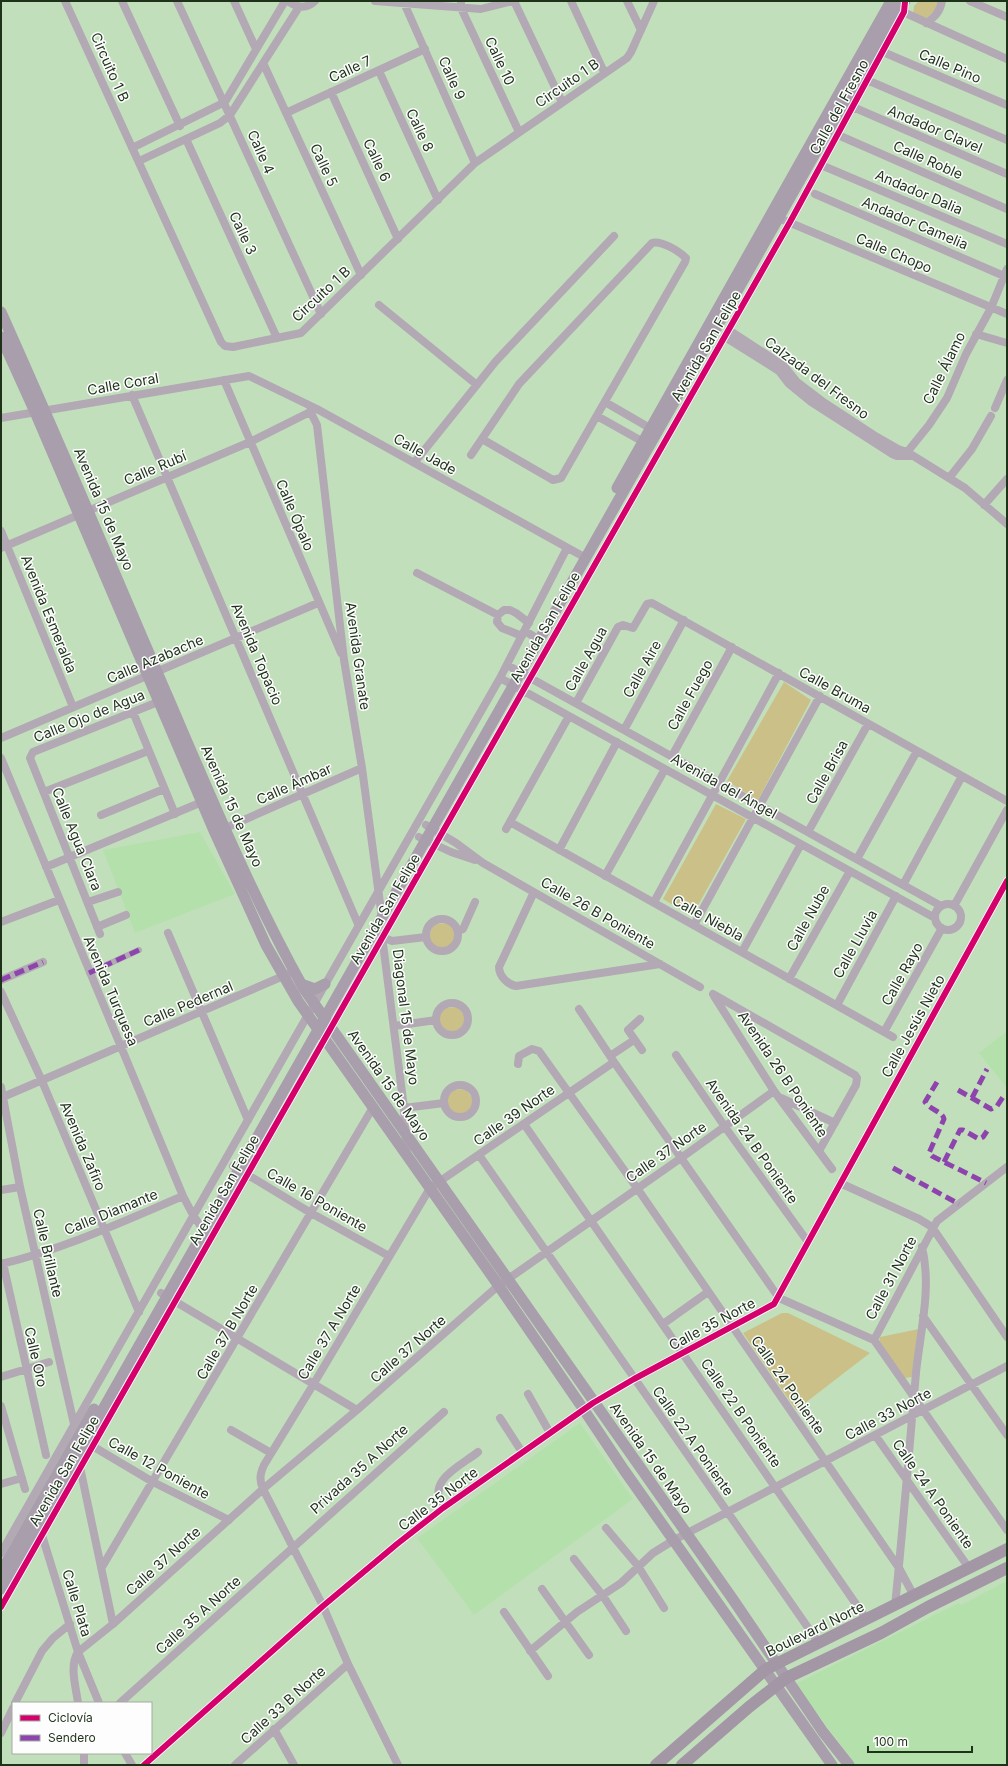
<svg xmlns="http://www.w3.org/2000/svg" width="1008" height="1766" viewBox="0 0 1008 1766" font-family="Inter,sans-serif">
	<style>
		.built { fill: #b4e1ab }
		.green { fill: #cbc088 }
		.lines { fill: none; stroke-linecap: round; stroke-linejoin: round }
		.pedestrian { stroke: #b2a9b4; stroke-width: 6 }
		.minor { stroke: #b2a9b4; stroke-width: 8 }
		.secondary { stroke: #a99eac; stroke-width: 11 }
		.primary { stroke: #a397a6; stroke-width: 12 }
		.quiet { stroke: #8e44ad; stroke-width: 5; stroke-dasharray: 10 5; stroke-linecap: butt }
		.cycleway-casing { stroke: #fdfdfd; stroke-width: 8 }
		.cycleway { stroke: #d6006c; stroke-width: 6 }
		.labels { text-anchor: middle; stroke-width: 3; stroke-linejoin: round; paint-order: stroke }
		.street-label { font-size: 14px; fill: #1d3219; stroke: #fdfdfd }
	</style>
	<rect width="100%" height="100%" fill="#c2dfbc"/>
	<path class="built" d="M200,832L235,894L135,933L103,850Z
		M1007,1031V1088L979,1053Z
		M580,1423L633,1499L474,1615L417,1538Z
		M1007,1581V1765H856L795,1684L959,1603L961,1605Z"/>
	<path class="green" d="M919,1H939L936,10L925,19L913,15L914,6Z
		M784,682L811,700L758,800L727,781Z
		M716,804L746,819L692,916L663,899Z
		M449,923L457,935L451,947L436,949L428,937L434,924Z
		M458,1007L466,1018L460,1031L445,1032L437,1020L443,1008Z
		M466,1089L474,1101L468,1113L453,1114L445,1103L451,1090Z
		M782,1313H788L870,1353L796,1410L743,1333Z
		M919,1329L912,1377L905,1378L879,1343L880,1337Z"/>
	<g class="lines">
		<path class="pedestrian" d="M89,973L139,950"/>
		<path class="minor" d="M65,1L221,342L225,346L233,347L301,333L475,163L627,58L631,52L654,1
			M122,1L180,126
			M177,1L321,314
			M234,1L256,49
			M288,1C297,8 307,9 315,1
			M375,1L481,9L512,1
			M461,1V8L519,132
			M514,1L562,102
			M571,1L604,72
			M627,1L641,30
			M970,1L1007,17
			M404,3L475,163
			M901,11L1007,59
			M926,23C935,17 940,12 942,1
			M883,52L1007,105
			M264,65L361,275
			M379,71L438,200
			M867,80L1007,140
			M331,92L398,239
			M853,107L1007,174
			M286,113L425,49
			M838,135L1007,209
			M186,139L277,338
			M132,148L225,102L285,1
			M139,161L220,123L230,115L299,7
			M821,165L1007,244
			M815,194L1004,276
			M774,216L1007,314
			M379,305L477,385
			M729,330L784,366L797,382L822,401L877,437L898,449L907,452L965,488L1007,524
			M976,334L1007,343
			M725,337L779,371L789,384L811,402L892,454L897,456H911
			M224,380L341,653
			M132,395L358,924
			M605,402L655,431
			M995,408L1007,380
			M310,411L317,425L344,660L362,768L382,918
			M597,416L647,444
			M1,418L249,376L317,409L586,558
			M471,455L519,384L652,243C661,240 679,251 686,258L685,262L561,478L553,480L482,439
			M904,456L929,425L947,398L966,354L991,308L1007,269
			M414,463L496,361L614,236
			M949,478L972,449L991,416
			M984,505L1007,479
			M1,531L73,707
			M1,548L250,442L314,410
			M417,573L498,615
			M525,631L533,636
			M522,636L502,628L497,622L498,615L504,610H510L516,613L529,623
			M507,665L941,906
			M500,678L935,918
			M576,703L618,627L623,625L633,628L647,604L652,603L1007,801
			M133,712L175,814
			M624,730L684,620
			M1,738L318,603
			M672,756L732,647
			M1,758L183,1196L193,1215L204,1231
			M44,792L148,751
			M101,815L164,789
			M510,822L893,1037
			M426,825L456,843L483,863L700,987
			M506,829L569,716
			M221,830L362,768
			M808,832L868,724
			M419,837L451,852L475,860
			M559,850L617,742
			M857,859L917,751
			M46,867L202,802
			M605,876L665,769
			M903,885L962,776
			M534,892L499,967C499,976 508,985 516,986L660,964
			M88,902L118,892
			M654,902L779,673
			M935 917a13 13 0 1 1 26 0a13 13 0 1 1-26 0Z
			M954,906L1007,810
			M426 935a16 16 0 1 1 32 0a16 16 0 1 1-32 0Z
			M1,922L59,900
			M694,925L820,696
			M97,927L126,915
			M458,931L463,929L475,902
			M168,933L248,1120
			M100,934L30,758L33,752L158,702
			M382,936L404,1108L407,1156
			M382,937L392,941L426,937
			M742,952L801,844
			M789,979L850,871
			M1,980L43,962
			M1,992L42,1081L139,1312
			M713,994L855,1075L857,1078L856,1085L819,1151
			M714,996L774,1091L832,1169
			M436 1019a16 16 0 1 1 32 0a16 16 0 1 1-32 0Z
			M837,1005L896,896
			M579,1009L614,1062L779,1298L874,1340
			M640,1019L628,1030L642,1050
			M394,1026L436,1020
			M884,1032L942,928
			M676,1055L725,1127L808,1242
			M610,1056L634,1040
			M518,1064L519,1056L532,1049L539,1051L637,1188L899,1568L914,1596
			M444 1101a16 16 0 1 1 32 0a16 16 0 1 1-32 0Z
			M1,1087L20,1187L74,1424
			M3,1097L288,974
			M781,1098L835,1123
			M404,1108L444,1103
			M524,1124L867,1620
			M479,1155L818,1642
			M233,1166L311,1213L389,1256
			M840,1183L919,1219L932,1227L1007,1337
			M1,1190L20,1187
			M3,1263L46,1455
			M1,1264C64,1249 124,1221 183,1196
			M161,1293L357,1410
			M923,1316L1007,1435
			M663,1324L708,1292
			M874,1340L1007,1530
			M874,1340L937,1221L1007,1167
			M1,1377L49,1362
			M528,1394L550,1433
			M1,1406L25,1489
			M500,1418L522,1452
			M231,1430L271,1453
			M875,1435L969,1568
			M89,1444L153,1482L229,1520
			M80,1467L113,1624
			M1,1484L22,1478
			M443,1508C426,1480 459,1467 478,1452
			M606,1528L638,1566L664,1608
			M41,1532L78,1652L99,1703
			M1,1553L500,678L567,548
			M574,1559L603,1596L626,1631
			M102,1567L372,1109
			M542,1589L589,1655
			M895,1606C903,1528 909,1451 916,1373C920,1332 932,1288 922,1247
			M1,1607L790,222L904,12L905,2
			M504,1612L548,1676
			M530,1651L577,1612L621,1583L653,1553L674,1540L1007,1366
			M15,1703L42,1651L53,1638L70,1624
			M78,1703C76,1687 69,1666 78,1652L113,1624L263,1489L357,1410L498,1286L681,1158L774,1091
			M120,1703L444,1412
			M274,1729L294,1765
			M1,1733L13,1708
			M84,1753V1765
			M125,1753L132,1765
			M144,1765L323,1606L397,1544L443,1508L593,1403L634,1379L774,1304L1007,881
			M235,1765L348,1664
			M398,1765L348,1664L323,1606L263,1489C259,1480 260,1474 264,1465L313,1385L430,1188L614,1062"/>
		<path class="secondary" d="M1,312C58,439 112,567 167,695C210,795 251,894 304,989L732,1598L823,1732L849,1765
			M1,337L35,412L215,833L266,945L298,1001L494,1279L584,1410L624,1470L832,1765
			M617,488L891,1
			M301,984L315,989L325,984
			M1,1572L94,1409
			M1,1589L897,9L905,1"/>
		<path class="primary" d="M656,1765L765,1670L776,1664L1007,1549
			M682,1765L749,1707L786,1678L881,1633L928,1607L1007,1568"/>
		<path class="quiet" d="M89,973L139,950
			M1,980L43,962
			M937,1082L925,1102C930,1110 942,1111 944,1119L929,1153L932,1156L986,1183
			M958,1090L991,1109L997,1106L1003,1097
			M972,1098L987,1069
			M944,1162L960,1130H963L979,1139L983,1137L987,1131
			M893,1168L959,1204"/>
		<g class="cycleway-casing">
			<path id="cycleway" d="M1,1607L790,222L904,12L905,2
				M144,1765L323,1606L397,1544L443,1508L593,1403L634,1379L774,1304L1007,881"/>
		</g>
		<use href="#cycleway" class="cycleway"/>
	</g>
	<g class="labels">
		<g class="street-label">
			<text transform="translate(500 61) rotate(65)" y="5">Calle 10</text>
			<text transform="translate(950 66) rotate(23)" y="5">Calle Pino</text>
			<text transform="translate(110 67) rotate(66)" y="5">Circuito 1 B</text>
			<text transform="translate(350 69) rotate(-25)" y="5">Calle 7</text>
			<text transform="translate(452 78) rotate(66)" y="5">Calle 9</text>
			<text transform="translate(567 83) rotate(-35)" y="5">Circuito 1 B</text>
			<text transform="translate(839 107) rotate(-61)" y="5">Calle del Fresno</text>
			<text transform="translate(935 129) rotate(23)" y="5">Andador Clavel</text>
			<text transform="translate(420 130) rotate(65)" y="5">Calle 8</text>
			<text transform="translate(261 152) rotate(66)" y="5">Calle 4</text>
			<text transform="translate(377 160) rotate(65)" y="5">Calle 6</text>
			<text transform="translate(928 160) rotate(24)" y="5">Calle Roble</text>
			<text transform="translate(324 165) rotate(65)" y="5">Calle 5</text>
			<text transform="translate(919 192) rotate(23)" y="5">Andador Dalia</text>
			<text transform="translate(915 223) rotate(23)" y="5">Andador Camelia</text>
			<text transform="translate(243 233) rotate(65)" y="5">Calle 3</text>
			<text transform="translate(894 253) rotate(23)" y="5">Calle Chopo</text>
			<text transform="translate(321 294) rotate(-43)" y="5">Circuito 1 B</text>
			<text transform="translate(706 346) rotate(-60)" y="5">Avenida San Felipe</text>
			<text transform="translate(944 368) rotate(-64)" y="5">Calle Álamo</text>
			<text transform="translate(817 378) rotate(37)" y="5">Calzada del Fresno</text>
			<text transform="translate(123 384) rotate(-10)" y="5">Calle Coral</text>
			<text transform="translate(425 454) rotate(29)" y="5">Calle Jade</text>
			<text transform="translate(155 468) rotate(-23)" y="5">Calle Rubí</text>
			<text transform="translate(104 509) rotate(67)" y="5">Avenida 15 de Mayo</text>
			<text transform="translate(295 515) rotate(67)" y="5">Calle Ópalo</text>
			<text transform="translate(49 614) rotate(68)" y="5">Avenida Esmeralda</text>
			<text transform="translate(545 627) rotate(-60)" y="5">Avenida San Felipe</text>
			<text transform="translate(257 654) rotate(67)" y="5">Avenida Topacio</text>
			<text transform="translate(358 656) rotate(82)" y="5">Avenida Granate</text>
			<text transform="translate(155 659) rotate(-23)" y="5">Calle Azabache</text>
			<text transform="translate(586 659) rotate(-61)" y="5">Calle Agua</text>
			<text transform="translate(642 669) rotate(-61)" y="5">Calle Aire</text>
			<text transform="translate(835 690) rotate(29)" y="5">Calle Bruma</text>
			<text transform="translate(690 695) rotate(-61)" y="5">Calle Fuego</text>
			<text transform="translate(89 716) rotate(-22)" y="5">Calle Ojo de Agua</text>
			<text transform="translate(827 772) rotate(-61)" y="5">Calle Brisa</text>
			<text transform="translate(294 784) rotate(-24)" y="5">Calle Ámbar</text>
			<text transform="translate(724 786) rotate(29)" y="5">Avenida del Ángel</text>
			<text transform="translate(232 806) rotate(66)" y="5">Avenida 15 de Mayo</text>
			<text transform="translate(77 839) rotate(68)" y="5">Calle Agua Clara</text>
			<text transform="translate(385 909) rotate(-60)" y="5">Avenida San Felipe</text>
			<text transform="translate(598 913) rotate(30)" y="5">Calle 26 B Poniente</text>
			<text transform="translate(708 918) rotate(29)" y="5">Calle Niebla</text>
			<text transform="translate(808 918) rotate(-61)" y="5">Calle Nube</text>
			<text transform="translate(855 944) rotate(-61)" y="5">Calle Lluvia</text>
			<text transform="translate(902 974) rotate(-61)" y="5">Calle Rayo</text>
			<text transform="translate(111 991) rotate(67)" y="5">Avenida Turquesa</text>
			<text transform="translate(188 1004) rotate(-23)" y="5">Calle Pedernal</text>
			<text transform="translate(406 1017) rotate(83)" y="5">Diagonal 15 de Mayo</text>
			<text transform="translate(913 1026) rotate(-61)" y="5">Calle Jesús Nieto</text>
			<text transform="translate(783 1074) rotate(56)" y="5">Avenida 26 B Poniente</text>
			<text transform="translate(389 1085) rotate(55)" y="5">Avenida 15 de Mayo</text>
			<text transform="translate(514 1115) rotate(-35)" y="5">Calle 39 Norte</text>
			<text transform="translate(752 1141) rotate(55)" y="5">Avenida 24 B Poniente</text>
			<text transform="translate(83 1146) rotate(67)" y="5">Avenida Zafiro</text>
			<text transform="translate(666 1152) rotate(-35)" y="5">Calle 37 Norte</text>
			<text transform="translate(224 1190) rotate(-60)" y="5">Avenida San Felipe</text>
			<text transform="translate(317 1200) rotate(30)" y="5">Calle 16 Poniente</text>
			<text transform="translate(111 1212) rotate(-22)" y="5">Calle Diamante</text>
			<text transform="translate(48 1253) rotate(77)" y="5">Calle Brillante</text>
			<text transform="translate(891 1278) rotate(-62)" y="5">Calle 31 Norte</text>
			<text transform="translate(712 1324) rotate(-28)" y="5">Calle 35 Norte</text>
			<text transform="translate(227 1332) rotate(-60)" y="5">Calle 37 B Norte</text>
			<text transform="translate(329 1332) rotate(-59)" y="5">Calle 37 A Norte</text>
			<text transform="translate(408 1349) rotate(-41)" y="5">Calle 37 Norte</text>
			<text transform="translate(36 1357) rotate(77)" y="5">Calle Oro</text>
			<text transform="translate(788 1385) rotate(55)" y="5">Calle 24 Poniente</text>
			<text transform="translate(741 1413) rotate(55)" y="5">Calle 22 B Poniente</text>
			<text transform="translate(888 1414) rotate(-28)" y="5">Calle 33 Norte</text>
			<text transform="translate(693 1441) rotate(55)" y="5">Calle 22 A Poniente</text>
			<text transform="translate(651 1458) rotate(55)" y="5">Avenida 15 de Mayo</text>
			<text transform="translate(159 1468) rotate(29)" y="5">Calle 12 Poniente</text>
			<text transform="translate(359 1469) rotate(-42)" y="5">Privada 35 A Norte</text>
			<text transform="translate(64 1471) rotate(-60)" y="5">Avenida San Felipe</text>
			<text transform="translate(933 1494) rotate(55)" y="5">Calle 24 A Poniente</text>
			<text transform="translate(438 1499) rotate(-37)" y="5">Calle 35 Norte</text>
			<text transform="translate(163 1561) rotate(-42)" y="5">Calle 37 Norte</text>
			<text transform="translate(77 1603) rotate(73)" y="5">Calle Plata</text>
			<text transform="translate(198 1615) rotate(-42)" y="5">Calle 35 A Norte</text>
			<text transform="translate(815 1629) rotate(-26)" y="5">Boulevard Norte</text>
			<text transform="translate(283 1705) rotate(-42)" y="5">Calle 33 B Norte</text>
		</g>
	</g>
	<rect width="1008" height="1766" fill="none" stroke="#1d3219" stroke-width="4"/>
	<rect x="12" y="1702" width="140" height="52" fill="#fdfdfd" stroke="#a3aca2"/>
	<rect x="20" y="1715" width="20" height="6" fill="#d6006c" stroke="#a3aca2"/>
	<text x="48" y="1722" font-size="12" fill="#1d3219">Ciclovía</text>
	<rect x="20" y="1735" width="20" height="6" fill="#8e44ad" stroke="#a3aca2"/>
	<text x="48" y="1742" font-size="12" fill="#1d3219">Sendero</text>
	<path d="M868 1746v6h104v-6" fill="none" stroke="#1d3219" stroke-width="2"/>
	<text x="874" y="1746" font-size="12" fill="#1d3219" stroke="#fdfdfd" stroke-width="3" paint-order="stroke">100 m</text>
</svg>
